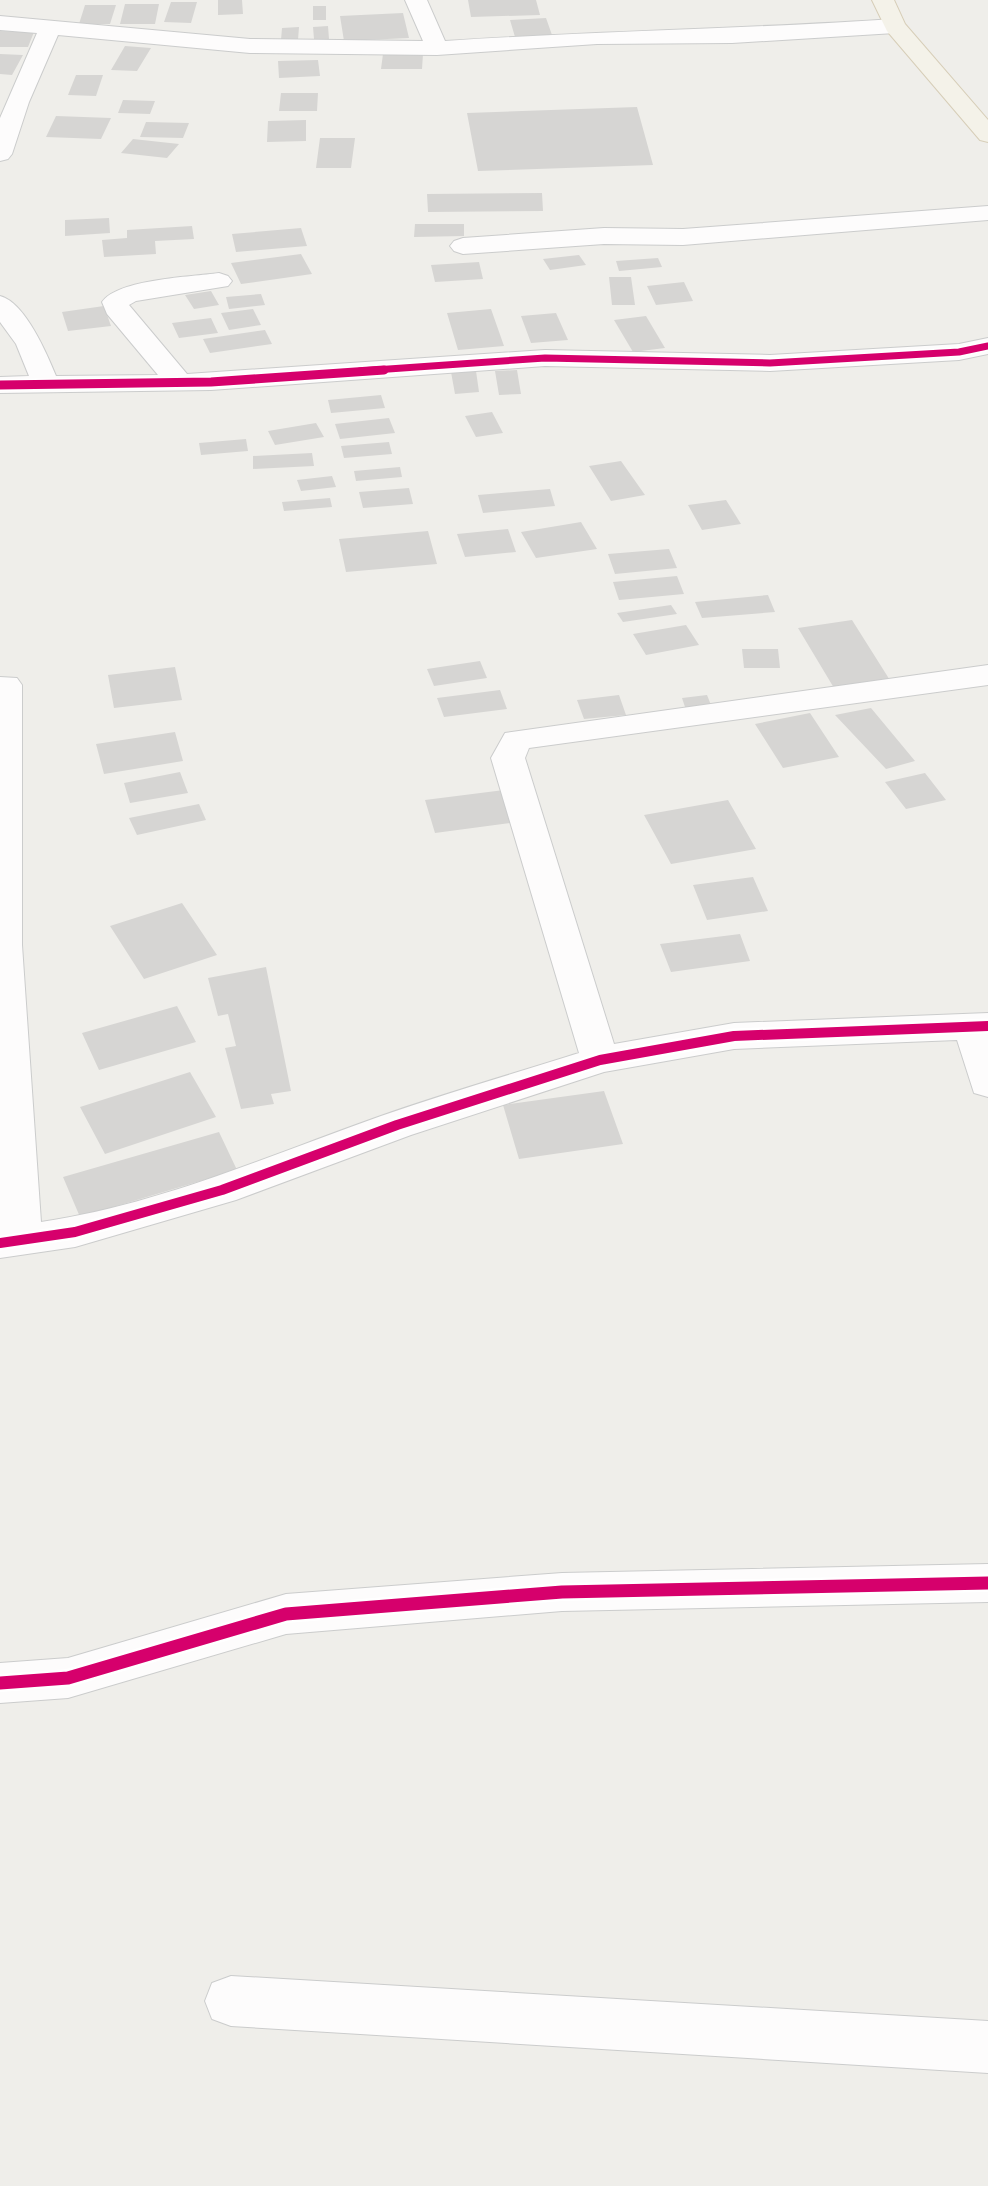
<svg xmlns="http://www.w3.org/2000/svg" width="988" height="2186" viewBox="0 0 988 2186" font-family="Manrope,sans-serif">
	<style>
		.building { fill: #d6d5d3 }
		.lines { fill: none; stroke-linecap: round; stroke-linejoin: round }
		.minor-casing { stroke: #cbcccc; stroke-width: 2 }
		.major-casing { stroke: #d7ceb8; stroke-width: 2 }
		.minor { fill: #fdfcfc; fill-rule: evenodd }
		.major { fill: #f4f2e9; fill-rule: evenodd }
		.cycleway-far3-casing { stroke: #fff; stroke-width: 10 }
		.cycleway-far2-casing { stroke: #fff; stroke-width: 12 }
		.cycleway-far1-casing { stroke: #fff; stroke-width: 15 }
		.cycleway-casing { stroke: #fff; stroke-width: 18 }
		.cycleway-far3 { stroke: #d6006c; stroke-width: 7 }
		.cycleway-far2 { stroke: #d6006c; stroke-width: 9 }
		.cycleway-far1 { stroke: #d6006c; stroke-width: 10 }
		.cycleway { stroke: #d6006c; stroke-width: 13 }
	</style>
	<rect width="100%" height="100%" fill="#efeeea"/>
	<path class="building" d="M218,0H242L243,14L218,15Z
		M468,0H536L540,15L471,17Z
		M171,2H197L191,23L164,22Z
		M125,4H159L155,24H120Z
		M85,5H116L110,24H79Z
		M313,6H326V20H313Z
		M403,13L409,38L344,41L340,16Z
		M546,18L552,35L515,37L510,20Z
		M328,26L329,39H314L313,27Z
		M299,27L298,40H281L282,28Z
		M0,31L34,32L28,47H0Z
		M125,46L151,48L137,71L111,70Z
		M0,54L23,55L12,75L0,74Z
		M383,54H423L422,69H381Z
		M318,60L320,76L279,78L278,61Z
		M76,75H103L96,96L68,95Z
		M281,93H318L317,111H279Z
		M123,100L155,101L150,114L118,113Z
		M637,107L653,165L478,171L467,113Z
		M56,116L111,118L101,139L46,137Z
		M306,120V141L267,142L268,121Z
		M146,122L189,123L183,138L140,137Z
		M320,138H355L351,168H316Z
		M133,139L179,144L167,158L121,153Z
		M542,193L543,211L428,212L427,194Z
		M109,218L110,233L65,236V220Z
		M415,224H464V236L414,237Z
		M192,226L194,239L155,241L156,254L104,257L102,240L127,238V230Z
		M301,228L307,246L236,252L232,234Z
		M301,254L312,274L241,284L231,263Z
		M579,255L586,265L550,270L543,259Z
		M658,258L662,267L619,271L616,261Z
		M479,262L483,279L435,282L431,265Z
		M609,277H631L635,305H612Z
		M684,282L693,301L656,305L647,286Z
		M211,291L219,305L194,309L185,295Z
		M261,294L265,305L229,309L226,297Z
		M104,306L111,326L68,331L62,312Z
		M253,309L261,325L229,330L221,313Z
		M491,309L504,346L458,350L447,313Z
		M556,313L568,340L531,343L521,316Z
		M646,316L665,348L633,352L614,320Z
		M211,318L218,333L179,338L172,323Z
		M265,330L272,344L210,353L203,339Z
		M517,370L521,394L499,395L495,371Z
		M476,371L479,392L455,394L451,372Z
		M381,395L385,408L331,413L328,400Z
		M492,412L503,433L476,437L465,416Z
		M389,418L395,433L340,439L335,424Z
		M316,423L324,437L275,445L268,431Z
		M246,439L248,451L201,455L199,443Z
		M389,442L392,454L344,458L341,446Z
		M312,453L314,466L253,469V456Z
		M621,461L645,495L611,501L589,466Z
		M400,467L402,477L356,481L354,471Z
		M332,476L336,487L301,491L297,480Z
		M409,488L413,504L363,508L359,492Z
		M550,489L555,506L483,513L478,495Z
		M330,498L332,507L284,511L282,502Z
		M726,500L741,524L702,530L688,505Z
		M581,522L597,549L536,558L521,532Z
		M508,529L516,552L465,557L457,534Z
		M428,531L437,564L346,572L339,539Z
		M669,549L677,568L615,574L608,554Z
		M677,576L684,594L619,600L613,582Z
		M768,595L775,612L702,618L695,602Z
		M671,605L677,614L623,622L617,613Z
		M852,620L893,685L837,693L798,628Z
		M686,625L699,645L646,655L633,634Z
		M742,649H778L780,668H744Z
		M480,661L487,678L434,686L427,669Z
		M175,667L182,700L114,708L108,675Z
		M500,690L507,709L444,717L437,698Z
		M619,695L626,715L584,719L577,700Z
		M707,695L713,710L687,713L682,698Z
		M871,708L915,761L886,769L835,715Z
		M810,713L839,757L783,768L755,724Z
		M175,732L183,761L104,774L96,744Z
		M180,772L188,793L130,803L124,783Z
		M925,773L946,800L906,809L885,782Z
		M512,789L524,821L435,833L425,800Z
		M728,800L756,849L671,864L644,815Z
		M199,804L206,820L137,835L129,818Z
		M753,877L768,911L707,920L693,885Z
		M182,903L217,955L144,979L110,926Z
		M740,934L750,961L671,972L660,944Z
		M266,967L291,1091L271,1094L274,1104L241,1109L225,1048L236,1046L228,1014L218,1016L208,978Z
		M177,1006L196,1042L99,1070L82,1033Z
		M190,1072L216,1117L105,1154L80,1107Z
		M604,1091L623,1144L519,1159L503,1105Z
		M219,1132L237,1170L80,1217L63,1177Z"/>
	<g class="lines">
		<g class="minor-casing">
			<path id="minor" d="M405,0H427L445,41C595,31 745,29 895,19L906,26L895,33L732,43L597,44L437,55L250,53L58,35L29,102L12,154L8,159L0,161V118L37,33L0,30V16L250,39L423,41Z
				M988,206V220L683,245L604,244L463,254L454,251L450,246L454,241L463,238L604,228L683,229Z
				M219,273L228,276L232,281L228,286L136,301L129,305L187,374L545,350L770,355L959,344L988,338V354L959,360L770,371L545,366L211,390L0,393V377L29,376L16,344L0,322V296C25,302 47,354 56,376L158,375L107,314L102,302C118,279 191,277 219,273Z
				M988,665V685L529,748L525,758L614,1044L734,1023L988,1013V1097L974,1093L957,1040L734,1049L604,1072L411,1135L236,1200L75,1247L0,1258V677L17,678L22,685V945L41,1222C159,1205 270,1155 381,1116C446,1093 513,1074 579,1053L491,758L505,733Z
				M988,1564V1602L562,1611L286,1634L68,1698L0,1703V1663L68,1658L286,1594L562,1573Z
				M231,1976L988,2021V2073L231,2026L212,2019L205,2001L212,1983Z"/>
		</g>
		<g class="major-casing">
			<path id="major" d="M872,0H894L905,24L988,120V142L980,140L887,31Z"/>
		</g>
		<use href="#minor" class="minor"/>
		<use href="#major" class="major"/>
		<g class="cycleway-far3-casing">
			<path id="cycleway-far3" d="M360,371L545,358L770,363L959,352L988,346"/>
		</g>
		<g class="cycleway-far2-casing">
			<path id="cycleway-far2" d="M0,385L211,382L384,370"/>
		</g>
		<g class="cycleway-far1-casing">
			<path id="cycleway-far1" d="M0,1243L75,1232L222,1190L397,1125L600,1060L734,1036L988,1026"/>
		</g>
		<g class="cycleway-casing">
			<path id="cycleway" d="M0,1683L68,1678L286,1614L562,1592L988,1583"/>
		</g>
		<use href="#cycleway-far3" class="cycleway-far3"/>
		<use href="#cycleway-far2" class="cycleway-far2"/>
		<use href="#cycleway-far1" class="cycleway-far1"/>
		<use href="#cycleway" class="cycleway"/>
	</g>
</svg>
